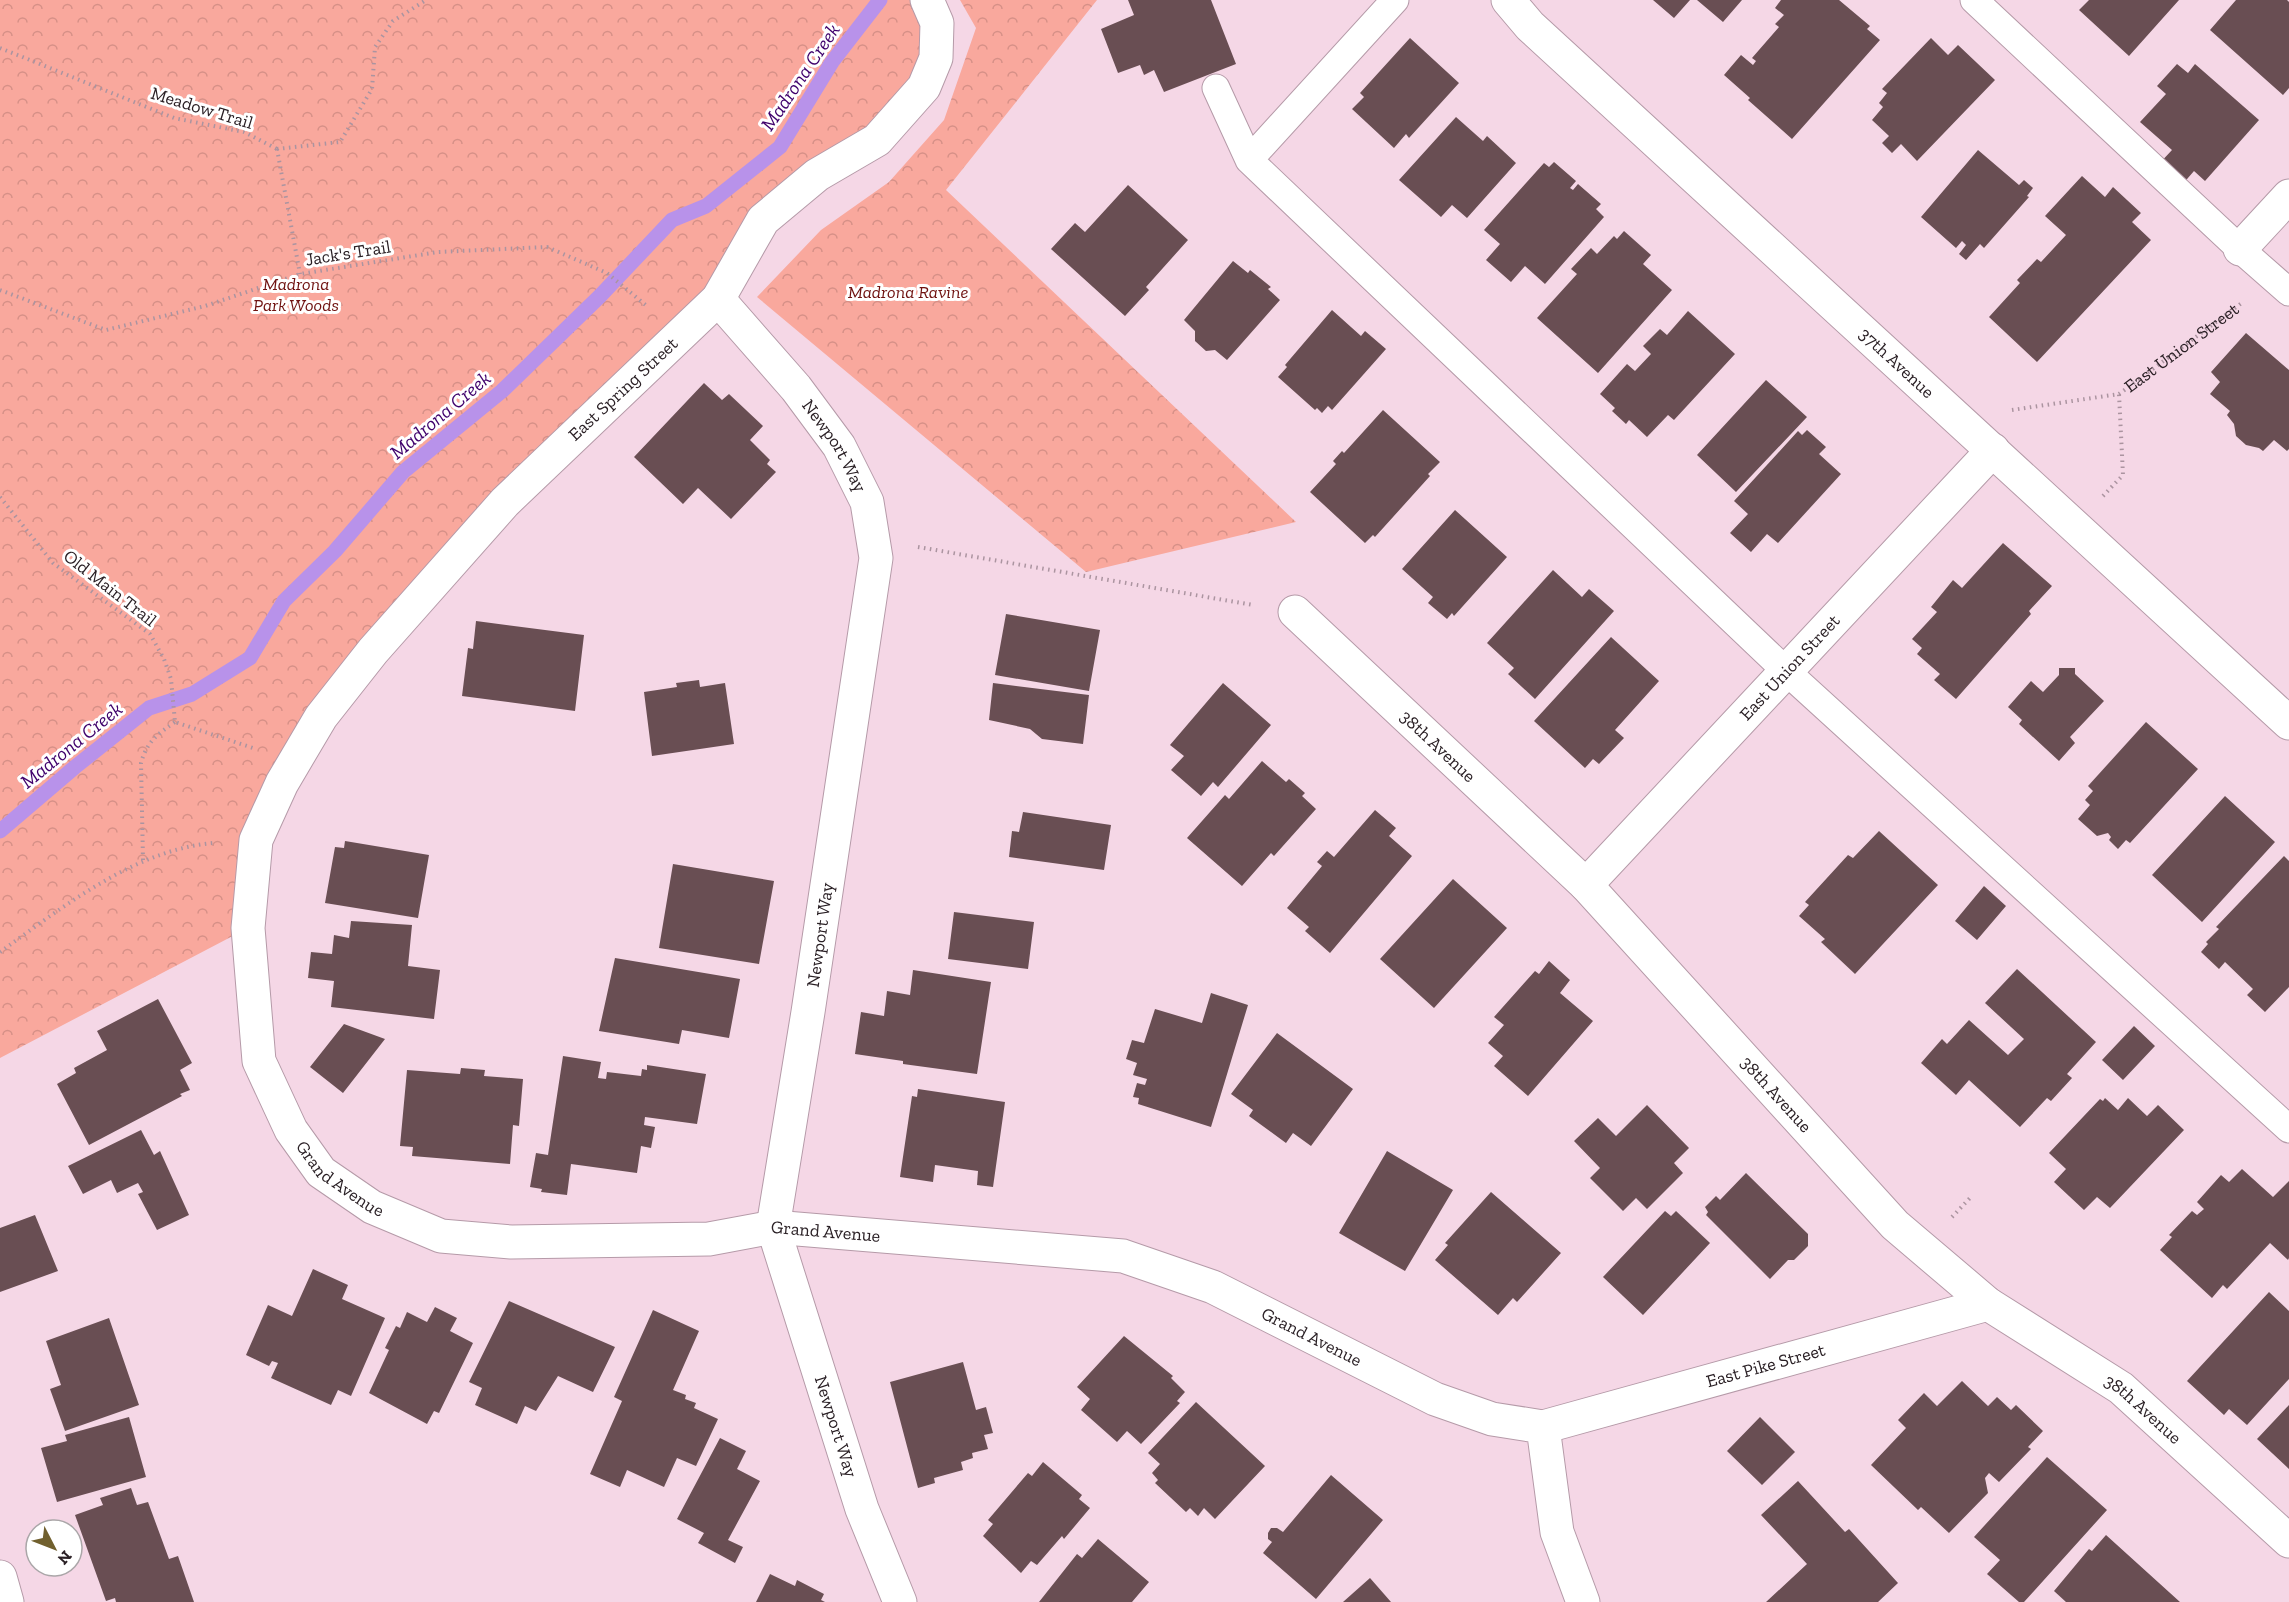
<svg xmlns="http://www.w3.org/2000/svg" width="2289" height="1602" viewBox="0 0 2289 1602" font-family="'Zilla Slab',serif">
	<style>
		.forest { fill: url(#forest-crowns) }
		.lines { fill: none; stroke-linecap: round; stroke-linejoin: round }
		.stream { stroke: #b892ea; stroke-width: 15 }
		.building { fill: #694e53 }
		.lane-casing { stroke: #b59aa8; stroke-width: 29 }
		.street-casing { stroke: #b59aa8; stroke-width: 35 }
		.secondary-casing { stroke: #b59aa8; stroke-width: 35 }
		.path { stroke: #ab94a0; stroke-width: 4; stroke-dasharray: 1.5 4.5; stroke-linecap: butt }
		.lane { stroke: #fff; stroke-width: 27 }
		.street { stroke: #fff; stroke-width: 33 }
		.secondary { stroke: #fff; stroke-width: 33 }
		.labels { text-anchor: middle; stroke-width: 6; stroke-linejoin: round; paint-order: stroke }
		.street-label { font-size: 18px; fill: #2a2025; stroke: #fff }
		.park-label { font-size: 18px; font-style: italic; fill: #6f1210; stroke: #fff }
		.water-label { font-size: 20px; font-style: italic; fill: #3f006b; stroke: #fff }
	</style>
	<defs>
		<pattern id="forest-crowns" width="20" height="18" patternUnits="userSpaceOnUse" patternTransform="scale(1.5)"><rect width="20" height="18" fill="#f9a89d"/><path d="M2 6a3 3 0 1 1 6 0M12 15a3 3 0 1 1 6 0" fill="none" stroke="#d69087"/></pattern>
	</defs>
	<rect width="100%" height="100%" fill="#f5d7e6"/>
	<path class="forest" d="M0,0H927L924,87L817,175L718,299L505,502L282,783L248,928L0,1058Z
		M960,0H1097L946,190L1296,522L1086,572L757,297L821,230L889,182L944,120L976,28Z"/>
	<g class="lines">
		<path class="stream" d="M0,831L75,767L149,708L192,694L250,658L284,601L335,551L403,472L502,391L600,296L672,220L706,206L780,147L832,62L880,0"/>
	</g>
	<path class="building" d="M1128,0H1211L1236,64L1164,92L1154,70L1144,75L1140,65L1118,73L1101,29L1134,15Z
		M1653,0H1690L1674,18Z
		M1697,0H1742L1723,22Z
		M1781,0H1839L1870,26L1867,29L1880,40L1792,139L1748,100L1750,98L1724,75L1741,55L1753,65L1756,61L1752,58L1779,27L1775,24L1784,15L1775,8Z
		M2089,0H2179L2129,56L2079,10Z
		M2236,0H2287L2289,2V88L2283,95L2210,30Z
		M1410,38L1459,83L1409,138L1406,134L1394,148L1352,109L1364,97L1360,93Z
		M1931,38L1948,55L1958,45L1995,80L1917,161L1901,144L1892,153L1882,143L1889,136L1872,120L1883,107L1879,103L1887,93L1882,89Z
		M2177,64L2188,73L2195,64L2259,120L2205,181L2194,171L2181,186L2158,165L2172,150L2140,122L2166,94L2157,86Z
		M1456,117L1483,141L1487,136L1516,163L1467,218L1452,205L1441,217L1399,180Z
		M1978,150L2019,185L2024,180L2033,188L2027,196L2029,197L1984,248L1980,244L1966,260L1959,254L1966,245L1962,241L1956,248L1921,217Z
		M1554,162L1576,181L1570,188L1573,190L1578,184L1601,204L1596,209L1604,217L1545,284L1525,266L1511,282L1486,260L1500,244L1484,230L1544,163L1549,167Z
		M2082,176L2105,197L2113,187L2141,213L2132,222L2151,240L2037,362L1989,317L2020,283L2017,280L2037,259L2041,262L2066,235L2045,216Z
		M1128,185L1188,240L1146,287L1149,290L1125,316L1051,249L1075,223L1085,232Z
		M1624,231L1651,255L1643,264L1672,290L1598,373L1537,318L1577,274L1571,269L1591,248L1597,254L1614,236L1617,239Z
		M1233,261L1248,273L1250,270L1271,287L1268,289L1280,300L1227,360L1215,350L1206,351L1195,341V331L1184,320Z
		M1332,310L1361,336L1365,331L1386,349L1332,410L1328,406L1322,413L1317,408L1315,410L1278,377L1287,367L1285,365Z
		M1688,311L1735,354L1674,420L1668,415L1647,437L1629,420L1626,424L1612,411L1615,408L1600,394L1627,364L1635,371L1651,354L1643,346L1660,329L1667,335Z
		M2246,333L2289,370V449L2287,451L2274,440L2263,451L2259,448L2246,445L2236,436L2234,424L2227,415L2230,411L2210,394L2220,382L2211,372Z
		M1766,380L1807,417L1736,492L1697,455Z
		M704,383L722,400L729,394L763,426L750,440L770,460L767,464L776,472L731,519L698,488L683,504L634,457Z
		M1383,410L1440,462L1428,474L1430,476L1375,537L1373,535L1365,543L1310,492L1336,464L1333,461L1342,451L1344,453Z
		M1807,430L1826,447L1819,454L1841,474L1778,543L1767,534L1751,552L1730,533L1748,514L1734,501L1798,431L1802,435Z
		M1455,510L1507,557L1454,616L1452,613L1447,619L1428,603L1433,597L1402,569Z
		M2003,543L2052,586L2029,611L2031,614L1956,699L1934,680L1940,674L1917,654L1922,648L1912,639L1937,612L1931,607L1953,580L1962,588Z
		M1553,570L1582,597L1589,589L1614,611L1535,699L1508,674L1514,668L1487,643Z
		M1006,614L1100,630L1089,691L995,675Z
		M476,621L584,635L575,711L462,696L468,648L473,649Z
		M1611,637L1659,681L1615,730L1624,738L1599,764L1593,759L1585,768L1534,721Z
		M2059,668H2075V674L2104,701L2070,737L2075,743L2059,761L2019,724L2022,720L2008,707L2031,681L2043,692L2059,675Z
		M699,680L700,687L725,683L734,744L652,756L644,692L677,687L676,683Z
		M993,683L1089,695L1083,744L1042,739L1030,729L989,720Z
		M1223,683L1271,725L1218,787L1213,782L1201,796L1171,770L1184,756L1170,745Z
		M2146,722L2198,769L2130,843L2126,840L2118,849L2109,840L2111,837L2108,833L2097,836L2078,819L2090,805L2085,800L2093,791L2088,786Z
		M1262,761L1286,782L1289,779L1305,793L1302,796L1316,809L1274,856L1271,853L1242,886L1187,838L1225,795L1229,799Z
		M2225,796L2275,842L2202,922L2152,875Z
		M1375,810L1396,828L1389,836L1412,856L1330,953L1305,931L1309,927L1287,908L1322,866L1317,862L1327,851L1334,857Z
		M1023,812L1111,825L1104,870L1009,857L1012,831L1019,832Z
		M1879,831L1938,885L1855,974L1821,942L1825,939L1799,916L1809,905L1805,902L1848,855L1853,858Z
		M345,841L429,855L418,918L325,903L335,847L344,848Z
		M2284,856L2289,861V987L2265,1012L2247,995L2253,989L2225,962L2219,969L2201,952L2208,944L2206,942L2219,929L2216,927Z
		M673,864L774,881L759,964L659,948Z
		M1453,879L1507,928L1434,1008L1380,959Z
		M1984,886L2006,906L1977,940L1955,921Z
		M954,912L1034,922L1028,969L948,959Z
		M351,921L412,925L408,966L440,970L434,1019L331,1007L334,981L308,978L311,952L332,954L334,935L349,938Z
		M615,958L740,979L729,1038L682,1030L679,1044L599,1031Z
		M1549,961L1570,980L1560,993L1593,1021L1528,1096L1494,1066L1503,1056L1488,1043L1504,1025L1494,1017L1535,971L1539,974Z
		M2017,969L2096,1042L2067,1074L2072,1078L2051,1101L2047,1098L2020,1127L1969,1080L1956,1095L1921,1063L1942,1039L1947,1044L1969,1020L2008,1055L2024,1039L1985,1003Z
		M913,970L991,982L977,1074L903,1064V1061L855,1054L861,1012L884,1016L887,991L910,995Z
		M1211,993L1248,1005L1211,1127L1138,1104L1139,1098L1133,1097L1137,1083L1145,1085L1147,1079L1133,1075L1137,1063L1126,1059L1132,1040L1144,1043L1155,1009L1202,1023Z
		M158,999L192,1063L180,1070L190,1090L180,1094L182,1096L89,1145L57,1084L76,1073L74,1068L107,1050L97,1031Z
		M344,1024L385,1039L343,1093L310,1067Z
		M2134,1026L2155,1046L2123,1080L2102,1060Z
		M1277,1033L1353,1089L1311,1146L1293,1133L1286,1143L1249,1116L1253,1110L1231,1094Z
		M563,1056L601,1062L598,1078L606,1079L607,1072L641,1076L642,1069L647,1070V1065L706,1074L697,1124L645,1117L644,1125L655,1127L651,1148L641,1146L637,1173L571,1164L567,1195L541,1192L542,1189L530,1187L536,1153L548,1155Z
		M461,1068L485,1070L484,1076L523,1079L519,1126L513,1125L510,1164L412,1156L413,1147L400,1146L407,1070L460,1074Z
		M918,1089L1005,1102L993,1187L977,1185L978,1171L935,1165L933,1182L900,1177L912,1096L917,1097Z
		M2105,1098L2118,1110L2128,1098L2147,1116L2158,1105L2184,1130L2110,1208L2097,1197L2084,1210L2054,1182L2066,1169L2049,1153L2100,1099L2103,1101Z
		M1647,1105L1689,1148L1674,1163L1683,1173L1647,1209L1636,1198L1623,1211L1590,1178L1600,1168L1574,1141L1598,1118L1616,1136Z
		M141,1130L154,1155L160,1151L189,1215L157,1230L138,1194L143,1192L138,1183L117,1193L111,1180L83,1194L68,1166Z
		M1387,1151L1453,1190L1405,1271L1339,1233Z
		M2242,1169L2273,1197L2289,1181V1258L2288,1260L2270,1243L2227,1289L2223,1285L2212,1298L2160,1250L2172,1237L2169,1235L2192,1211L2197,1215L2204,1209L2197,1202L2221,1175L2229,1182Z
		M1746,1173L1808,1234V1246L1794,1260H1788L1770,1279L1706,1215L1708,1212L1705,1207L1716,1196L1720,1200Z
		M1491,1192L1561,1253L1517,1302L1513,1298L1498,1315L1435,1260L1448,1245L1445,1243Z
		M1665,1211L1671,1216L1676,1211L1710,1243L1643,1315L1603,1277Z
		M35,1215L58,1271L0,1292V1228Z
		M313,1269L348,1285L342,1299L385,1318L351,1396L338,1390L331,1405L271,1378L278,1363L272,1361L269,1366L246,1355L268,1305L292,1316Z
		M2269,1292L2289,1311V1379L2247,1425L2229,1409L2224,1415L2187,1381Z
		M509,1301L615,1347L593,1392L558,1376L536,1411L525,1406L517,1424L475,1405L482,1388L469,1382Z
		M435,1307L457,1318L450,1331L473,1343L439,1413L434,1411L427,1424L369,1393L389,1350L385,1348L396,1326L400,1328L407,1312L427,1322Z
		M653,1310L699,1331L673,1390L686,1395L685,1399L696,1403L694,1408L718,1419L696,1466L677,1458L664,1487L627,1470L620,1487L590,1474L622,1401L614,1397Z
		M109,1318L139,1405L65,1431L50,1389L61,1385L46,1341Z
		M1124,1336L1173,1376L1171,1378L1185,1392L1177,1401L1180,1403L1141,1444L1127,1431L1117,1442L1081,1410L1090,1399L1077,1387Z
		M963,1362L976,1410L986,1407L993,1433L984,1435L988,1449L972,1453L973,1458L961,1462L963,1470L934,1478L935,1483L918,1488L890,1382Z
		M1962,1381L1988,1406L1997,1397L2011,1410L2016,1405L2043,1431L2028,1447L2031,1449L1999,1482L1989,1473L1985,1478L1988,1493L1949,1533L1921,1507L1918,1510L1871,1465L1906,1428L1898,1420L1924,1393L1937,1406Z
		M1196,1402L1265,1466L1215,1519L1204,1508L1198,1516L1190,1508L1186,1512L1155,1483L1158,1480L1152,1473L1160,1464L1148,1453Z
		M2289,1405V1469L2257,1439Z
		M129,1417L146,1477L57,1502L41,1448L67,1441L65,1435Z
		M1760,1417L1795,1452L1762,1485L1727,1451Z
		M720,1438L746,1451L737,1469L760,1481L728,1540L743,1547L735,1563L698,1543L704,1533L677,1519Z
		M2047,1457L2107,1510L2024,1602H2019L1987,1574L2000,1560L1974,1537Z
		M1043,1462L1082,1495L1079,1499L1090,1508L1064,1539L1062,1536L1037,1565L1031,1561L1021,1573L983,1536L993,1524L988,1520L1028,1473L1032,1476Z
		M1331,1475L1383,1520L1316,1599L1263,1553L1272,1542L1268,1539V1533L1271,1528H1277L1283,1532Z
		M1798,1481L1845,1532L1849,1529L1898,1583L1878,1602H1766L1807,1564L1761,1515Z
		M131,1488L137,1505L148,1502L169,1559L178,1556L194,1602H116L115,1598L106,1601L75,1515L103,1505L100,1498Z
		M2106,1535L2180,1602H2066L2054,1591L2089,1549L2092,1551Z
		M1098,1539L1149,1582L1132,1602H1039L1077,1554L1082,1558Z
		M770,1574L795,1586L797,1580L824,1594L821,1600L825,1602H756Z
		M1370,1578L1391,1602H1343Z"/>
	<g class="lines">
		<g class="lane-casing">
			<path id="lane" d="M1974,0L2240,249L2289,292
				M1216,88L1249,160L1787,672L2289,1129
				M1249,160L1395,0"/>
		</g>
		<g class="street-casing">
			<g id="street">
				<path id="s2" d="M927,0L937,23L936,58L924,87L877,140L817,175L763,220L718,299L505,502L373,651L321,717L282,783L256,840L248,928L259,1061L291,1130L321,1172L372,1207L441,1236L511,1242L709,1239L773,1227L1123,1256L1213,1287L1435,1399L1492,1419L1543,1427L1557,1532L1583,1602"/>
				<path id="s3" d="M1508,0L1530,26L2289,723"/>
				<path d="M2240,249L2289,196"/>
				<path id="s4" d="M718,299L796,388L839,446L867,502L876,558L808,1012L773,1227L862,1509L900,1602"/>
				<path id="s5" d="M1295,612L1586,885L1895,1225L1988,1304L2121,1388L2289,1541"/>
				<path id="s6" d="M1586,885L1993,450"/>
				<path id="s7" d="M1543,1427L1988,1304"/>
			</g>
		</g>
		<g class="secondary-casing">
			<path id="secondary" d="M0,1577L7,1602"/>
		</g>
		<g class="path">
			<path d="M0,48L174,118L244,132L277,149"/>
			<path d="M277,149L340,142L372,89L375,47L393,21L426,0"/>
			<path d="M277,149L300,274"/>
			<path d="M0,290L106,330L205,306L300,274L438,252L547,247L607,273L648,307"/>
			<path id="s1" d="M2012,410L2119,394L2243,302"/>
			<path d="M2103,496L2123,475L2119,394"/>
			<path d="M0,497L53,563L150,634L164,659L171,679L175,722L253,748"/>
			<path d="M918,547L1253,605"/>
			<path d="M143,860L141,763C147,741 158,734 175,722"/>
			<path d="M0,952C63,907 134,850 213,843"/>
			<path d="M1952,1217L1970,1198"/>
		</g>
		<use href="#lane" class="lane"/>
		<use href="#street" class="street"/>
		<use href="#secondary" class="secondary"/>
	</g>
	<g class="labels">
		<g class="street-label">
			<text transform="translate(202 108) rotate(17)" y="6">Meadow Trail</text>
			<text transform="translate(348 253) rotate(-9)" y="6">Jack's Trail</text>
			<text dy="6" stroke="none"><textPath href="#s1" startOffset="186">East Union Street</textPath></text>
			<text dy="6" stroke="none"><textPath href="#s3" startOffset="532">37th Avenue</textPath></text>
			<text transform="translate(623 389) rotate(-43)" y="6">East Spring Street</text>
			<text dy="6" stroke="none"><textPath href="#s4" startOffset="188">Newport Way</textPath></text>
			<text transform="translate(110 588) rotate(38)" y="6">Old Main Trail</text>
			<text dy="6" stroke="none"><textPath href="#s6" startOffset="298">East Union Street</textPath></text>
			<text dy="6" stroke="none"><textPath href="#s5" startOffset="196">38th Avenue</textPath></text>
			<text transform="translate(820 935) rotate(-82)" y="6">Newport Way</text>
			<text dy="6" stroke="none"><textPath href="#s5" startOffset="682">38th Avenue</textPath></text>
			<text dy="6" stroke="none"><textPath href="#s2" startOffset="1478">Grand Avenue</textPath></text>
			<text dy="6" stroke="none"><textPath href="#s2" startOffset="1982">Grand Avenue</textPath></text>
			<text dy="6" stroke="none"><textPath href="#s2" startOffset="2486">Grand Avenue</textPath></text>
			<text dy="6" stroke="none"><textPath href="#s7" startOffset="231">East Pike Street</textPath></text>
			<text dy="6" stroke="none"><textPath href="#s5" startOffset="1168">38th Avenue</textPath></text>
			<text dy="6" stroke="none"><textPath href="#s4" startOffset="1196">Newport Way</textPath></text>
		</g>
		<g class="park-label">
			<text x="296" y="290">Madrona<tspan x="296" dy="21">Park Woods</tspan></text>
			<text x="908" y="298">Madrona Ravine</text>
		</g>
		<g class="water-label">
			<text transform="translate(800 77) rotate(-56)" y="7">Madrona Creek</text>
			<text transform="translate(440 415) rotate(-40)" y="7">Madrona Creek</text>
			<text transform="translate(71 745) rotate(-39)" y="7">Madrona Creek</text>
		</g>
	</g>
	<g transform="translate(54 1548) rotate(132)"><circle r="28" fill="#ffffff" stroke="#aaa6a8" stroke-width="1.5"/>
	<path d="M0-4.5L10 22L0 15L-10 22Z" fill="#71602e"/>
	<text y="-9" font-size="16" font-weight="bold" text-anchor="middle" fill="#2a2025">N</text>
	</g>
</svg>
